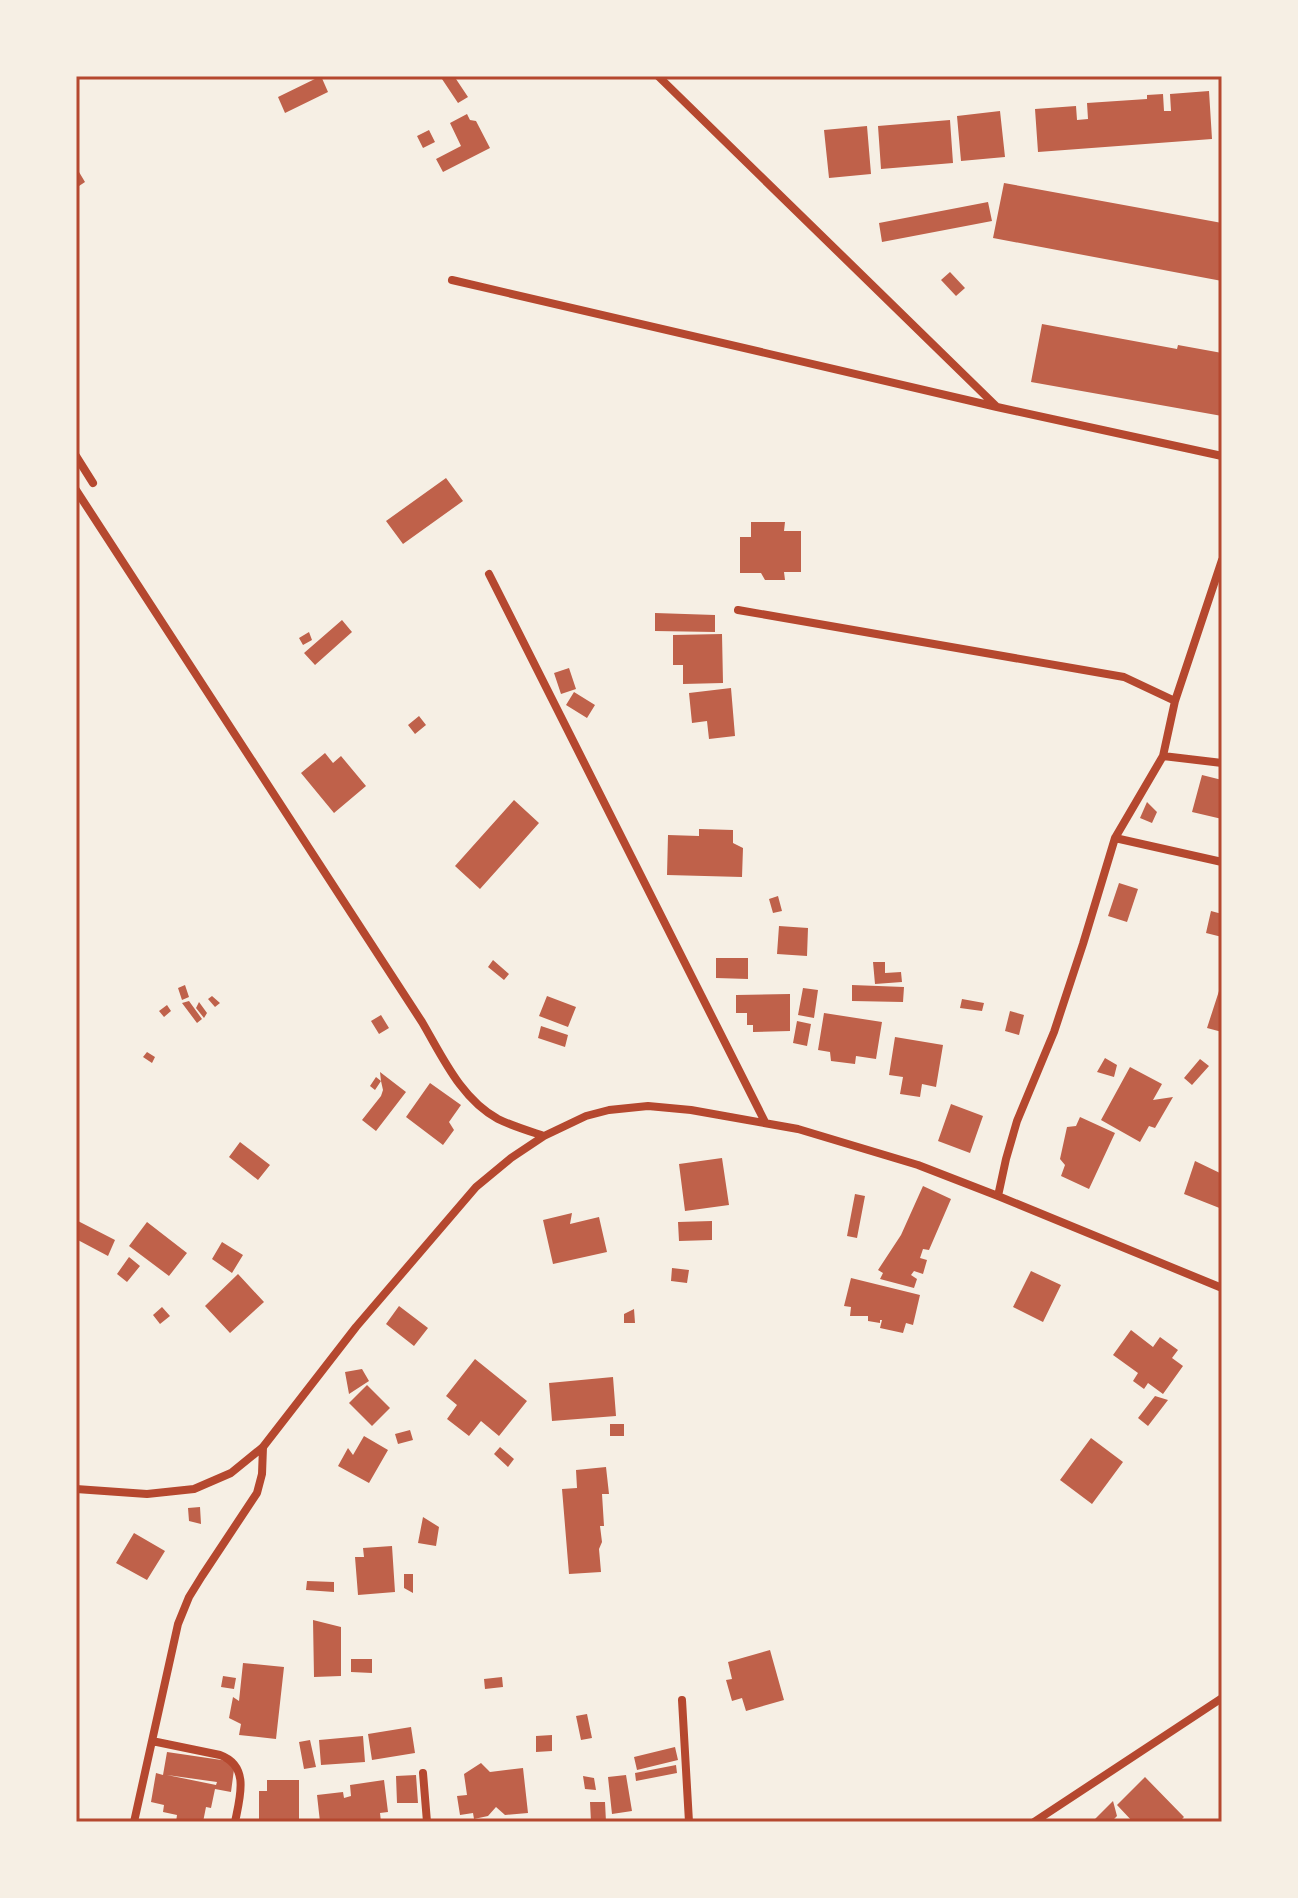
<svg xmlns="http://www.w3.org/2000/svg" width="1298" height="1898" viewBox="0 0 1298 1898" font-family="'Fira Sans',sans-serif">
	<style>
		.building { fill: #bf614a; fill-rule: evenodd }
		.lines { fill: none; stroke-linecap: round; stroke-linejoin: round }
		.minor { stroke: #b5482f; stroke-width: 8 }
		.neatline { fill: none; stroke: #b5482f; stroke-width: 3 }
	</style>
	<rect width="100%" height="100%" fill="#f6efe4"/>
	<path class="building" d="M321,76L328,92L285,113L278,97Z
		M440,76H454L468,97L458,103Z
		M1209,91L1212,139L1038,152L1035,109L1076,106L1077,120L1088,119L1087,103L1147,99V95L1163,94L1164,111H1171L1170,94Z
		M1000,111L1005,157L961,161L957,116Z
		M467,114L470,120L476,121L490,148L443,172L436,159L461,146L450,123Z
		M950,120L953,163L881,169L878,126Z
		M867,126L871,174L829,178L824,130Z
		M429,130L435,142L423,148L417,136Z
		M76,167L85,182L76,188Z
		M1004,183L1222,223V281L993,238Z
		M988,202L992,221L882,242L879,223Z
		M950,272L965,288L956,296L941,280Z
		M1042,324L1177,349L1178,345L1222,353V416L1031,382Z
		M446,478L463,501L403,544L386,521Z
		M751,522H785L784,531H801V572H784L785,580H765L761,573H740V537H751Z
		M655,613L715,615V632L655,631Z
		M342,620L352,632L315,665L304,653Z
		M309,632L312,640L303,645L299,638Z
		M722,634L723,683L683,684V665H673V635Z
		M569,668L576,689L561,694L554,673Z
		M731,688L735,736L709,739L707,721L692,723L689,693Z
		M574,692L595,705L587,718L566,705Z
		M419,716L426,725L415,734L408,725Z
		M325,753L333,763L341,756L366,786L334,813L301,773Z
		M1202,775L1222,780V819L1192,812Z
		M514,800L539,823L480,889L455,866Z
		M1147,802L1157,812L1152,823L1140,818Z
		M699,829L733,830V843L743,848L742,877L667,875L668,835L699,836Z
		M1119,883L1138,889L1127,922L1108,916Z
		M778,896L782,911L773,913L769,899Z
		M1211,911L1222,914V937L1206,933Z
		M779,926L808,928L807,956L777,954Z
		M716,958H748V979L716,978Z
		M493,960L509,974L504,980L488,967Z
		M873,962H885V973L901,972L902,982L875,984Z
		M185,985L189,997L182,1000L178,988Z
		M852,985L904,987L903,1002L852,1001Z
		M803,988L818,990L814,1018L798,1015Z
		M1219,991L1222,992V1032L1207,1028Z
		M790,994V1031L753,1032V1025H747V1013H736V995Z
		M212,996L220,1003L215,1007L208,999Z
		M547,996L576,1007L568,1027L539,1016Z
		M962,999L984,1003L982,1011L960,1008Z
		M189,1001L202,1019L197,1023L182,1003Z
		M199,1002L207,1013L204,1018L196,1008Z
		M167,1005L171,1011L164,1017L159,1011Z
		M1010,1011L1024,1015L1019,1035L1005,1031Z
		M824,1013L882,1022L876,1059L856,1056L855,1064L831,1061L830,1052L818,1050Z
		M381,1015L389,1028L379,1034L371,1021Z
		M797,1021L811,1024L807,1046L793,1043Z
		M541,1026L568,1035L565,1047L538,1038Z
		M895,1037L943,1045L936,1087L922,1084L920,1097L900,1094L903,1077L889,1075Z
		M147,1052L155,1057L152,1063L143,1057Z
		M1105,1058L1117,1065L1114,1077L1097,1072Z
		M1200,1059L1209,1066L1192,1085L1184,1078Z
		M1130,1067L1162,1084L1153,1100L1173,1097L1155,1128L1149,1126L1140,1142L1101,1120Z
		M380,1072L406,1092L376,1131L362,1120L381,1096L383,1090L381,1081L375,1090L370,1086L376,1077L381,1081Z
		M430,1083L461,1105L449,1122L454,1130L443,1145L406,1117Z
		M951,1104L983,1116L970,1153L938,1141Z
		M1080,1117L1115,1133L1089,1189L1061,1176L1065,1165L1060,1159L1067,1127L1076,1126Z
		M240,1142L270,1165L258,1180L229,1157Z
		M722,1158L729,1205L685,1211L679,1164Z
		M1195,1161L1222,1174V1209L1184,1194Z
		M923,1186L951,1199L929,1250L923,1249L920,1258L927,1260L923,1274L914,1271L911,1275L917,1279L914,1288L880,1279L883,1273L878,1270L901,1235Z
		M855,1194L865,1196L857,1238L847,1236Z
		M572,1213L570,1224L599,1217L607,1252L553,1264L543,1220Z
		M76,1220L115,1240L108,1256L76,1239Z
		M712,1221V1240L679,1241L678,1222Z
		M147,1222L187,1253L169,1276L129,1246Z
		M222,1242L243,1255L232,1273L212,1259Z
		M129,1257L140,1266L127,1282L117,1274Z
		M672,1268L689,1270L687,1283L671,1281Z
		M1031,1271L1061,1285L1043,1322L1013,1307Z
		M238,1274L264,1302L230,1333L205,1306Z
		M851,1278L920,1295L913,1325L906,1323L903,1333L880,1328L882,1320H880V1323L868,1321V1316H850L851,1307L844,1306Z
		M399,1306L428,1328L414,1346L386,1324Z
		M162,1307L170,1316L160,1324L153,1315Z
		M634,1309L635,1323H624V1314Z
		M1131,1330L1153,1347L1160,1337L1178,1350L1172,1358L1183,1366L1163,1394L1148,1383L1144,1389L1133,1381L1138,1373L1113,1355Z
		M475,1359L527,1401L499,1436L481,1421L469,1436L447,1419L457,1405L446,1396Z
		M362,1369L369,1381L349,1394L345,1372Z
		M613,1377L616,1416L552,1421L549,1383Z
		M367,1385L390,1408L372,1426L349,1403Z
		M1155,1396L1168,1400L1148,1426L1138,1418Z
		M610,1424H624V1436H610Z
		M410,1430L413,1440L398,1444L395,1434Z
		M364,1436L388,1450L369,1483L338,1466L348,1448L353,1455Z
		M1091,1438L1123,1462L1092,1504L1060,1480Z
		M500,1447L514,1459L508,1467L494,1454Z
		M606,1467L609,1494H602L604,1526H600L602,1542L599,1549L601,1572L569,1574L562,1489L577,1488L576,1470Z
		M200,1507L201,1524L189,1521L188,1508Z
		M423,1517L439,1527L436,1546L418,1543Z
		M134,1533L165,1551L147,1580L116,1563Z
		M392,1546L395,1592L358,1595L355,1557H364L363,1548Z
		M404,1574H413V1593L404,1588Z
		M307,1581L334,1582V1592L306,1590Z
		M313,1620L341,1627V1676L314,1677Z
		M770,1650L784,1700L746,1711L742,1698L732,1701L726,1680L732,1679L728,1662Z
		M351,1659H372V1673L351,1672Z
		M243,1663L284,1667L276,1739L239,1735L241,1724L229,1718L233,1697L239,1701Z
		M223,1676L236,1678L234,1689L221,1687Z
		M502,1677L503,1687L485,1689L484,1679Z
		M587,1714L592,1738L581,1740L576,1716Z
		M411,1727L415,1753L372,1760L368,1734Z
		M552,1735V1751L536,1752V1736Z
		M363,1736L365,1762L321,1765L319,1740Z
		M310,1740L316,1767L304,1769L299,1742Z
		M675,1747L678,1760L637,1770L634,1757Z
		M167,1752L235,1762L231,1792L215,1789L211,1808L206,1807L203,1822H176L177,1815L163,1812L164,1805L151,1802L156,1773L163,1775ZM167,1775L217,1782L216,1785Z
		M481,1763L490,1772L523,1768L528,1813L505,1815L496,1807L488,1816L474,1819L473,1813L460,1815L457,1796L467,1795L464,1774Z
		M676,1765L677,1773L636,1781L635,1773Z
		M416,1775L418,1803H397L396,1776Z
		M626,1775L632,1811L612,1814L608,1777Z
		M583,1776L594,1778L596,1790L585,1789Z
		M1145,1777L1184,1817L1179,1822H1133L1117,1805Z
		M267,1780H299V1822H259V1791H267Z
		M384,1780L388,1812L380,1813L381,1822H320L317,1795L343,1792L344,1798L351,1796L350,1785Z
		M1113,1801L1117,1816L1111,1822H1092Z
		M590,1802H605L606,1822H591Z"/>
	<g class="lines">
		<path class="minor" d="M658,76L996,406
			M452,280L997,407L1222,456
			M76,456L93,483
			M76,490L422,1022C442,1056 461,1099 498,1119C512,1126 529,1131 544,1136
			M1222,560L1175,701L1163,756L1222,763
			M489,574L765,1122
			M738,610L1124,677L1175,701
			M1115,838L1222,862
			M998,1196L1006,1159L1017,1121L1054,1032L1083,944L1115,838L1163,756
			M76,1489L147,1494L194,1489L231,1473L263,1447L356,1327L476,1187L511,1158L544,1136L586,1116L609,1110L648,1106L691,1110L798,1129L918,1165L998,1196L1222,1288
			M682,1700L689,1822
			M152,1741L220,1755C250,1766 240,1797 235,1822
			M423,1773L427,1822
			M134,1822L178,1624L189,1597L202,1576L257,1493L262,1474L263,1447
			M1034,1822L1222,1698"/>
	</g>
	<rect width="1298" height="1898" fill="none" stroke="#f6efe4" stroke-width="156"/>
	<rect x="78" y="78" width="1142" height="1742" class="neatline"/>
</svg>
